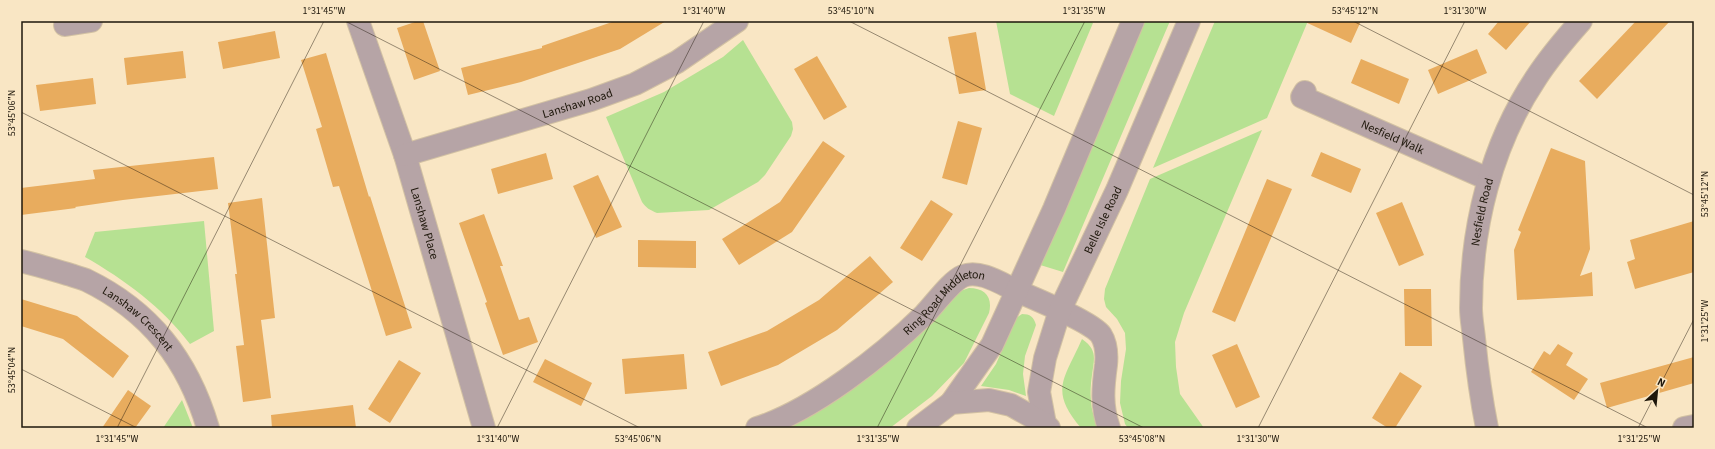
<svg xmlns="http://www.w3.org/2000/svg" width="1715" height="449" viewBox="0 0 1715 449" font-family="'Source Sans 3',sans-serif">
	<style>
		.green { fill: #b6e192 }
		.building { fill: #e8ac5e }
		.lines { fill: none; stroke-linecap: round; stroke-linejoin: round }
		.minor-casing { stroke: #d2c1a3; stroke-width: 24 }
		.tertiary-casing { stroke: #d2c1a3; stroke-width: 24 }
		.minor { stroke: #b6a4a6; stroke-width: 22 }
		.tertiary { stroke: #b6a4a6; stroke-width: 22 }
		.ticks { fill: none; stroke: #1e170b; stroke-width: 1; stroke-opacity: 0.45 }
		.labels { text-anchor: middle; stroke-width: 4; stroke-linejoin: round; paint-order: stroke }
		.street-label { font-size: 12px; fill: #1e170b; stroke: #f9e6c4 }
		.neatline { fill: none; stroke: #1e170b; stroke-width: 1.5 }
		.ticks-label { font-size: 10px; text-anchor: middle; fill: #1e170b }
	</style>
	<rect width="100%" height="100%" fill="#f9e6c4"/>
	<path class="green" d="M996,21H1090L1093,23L1054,116L1010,94Z
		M1142,21H1170L1063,272L1037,264Z
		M1215,21H1308L1267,118L1153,168Z
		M743,40L792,122L793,129L791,136L765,175L758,182L709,210L657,213C650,210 646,208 642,202L606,117L664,92L723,57Z
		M1262,130L1184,313L1175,342L1176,367L1180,394L1204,428H1128L1125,424L1120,403L1121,381L1126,349L1125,333L1117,319L1106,307L1104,299L1105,289L1150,179Z
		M204,221L214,331L190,344C162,307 125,280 85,257L95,232Z
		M969,288C985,288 993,297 989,313L964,363L932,396L890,428H789C831,405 872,378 906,345C925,328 942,309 960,291Z
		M1022,314C1030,314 1034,317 1036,325L1025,356L1023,374L1026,396L1009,390L981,386L996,364L1016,318Z
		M1082,339C1098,350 1094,359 1092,375C1091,383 1090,392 1091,400C1091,410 1095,419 1098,428H1081C1049,390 1064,380 1082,339Z
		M182,400L193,428H163Z"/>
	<path class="building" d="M418,21H423L440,71L414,80L397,28Z
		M615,21H666L620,49L521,82L468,95L461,68L542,48V46Z
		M1303,21H1361L1351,43Z
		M1499,21H1531L1506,50L1488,34Z
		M1636,21H1670L1597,99L1579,81Z
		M275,31L280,58L223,69L218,42Z
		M976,32L986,90L959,94L948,37Z
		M1477,49L1487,73L1438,94L1428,70Z
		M183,51L186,78L127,85L124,58Z
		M326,53L369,197L370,196L412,328L386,336L339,186L333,187L316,129L322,127L301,60Z
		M817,56L847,107L824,120L794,69Z
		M1361,59L1409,79L1399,104L1351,83Z
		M93,78L96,104L40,111L36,85Z
		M958,121L982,128L967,185L942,178Z
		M823,141L845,156L792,232L739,265L722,239L780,202Z
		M1551,148L1585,161L1590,249L1580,276L1592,272L1593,296L1517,300L1514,250L1521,232L1518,230Z
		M1321,152L1361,169L1351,193L1311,176Z
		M546,153L553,179L498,194L491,169Z
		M214,157L218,189L123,200L75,207L76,208L21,215V188L95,179L93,170Z
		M598,175L622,227L596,238L573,186Z
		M1267,179L1292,189L1235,322L1212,312Z
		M262,198L275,318L261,320L271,398L243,402L236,346L244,345L235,274H237L228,203Z
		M931,200L953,214L922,261L900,248Z
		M1402,202L1424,255L1399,266L1376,213Z
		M484,214L503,266H500L519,320L529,317L538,342L503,355L485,303L487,302L459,223Z
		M1694,221V272L1635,289L1627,262L1635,259L1630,240Z
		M638,240L696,241V268L638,267Z
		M870,256L893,282L837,330L778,365L721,386L708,352L767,331L819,300Z
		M1404,289H1431L1432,346H1405Z
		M21,299L77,316L129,356L113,378L63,339L21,326Z
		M1237,344L1260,397L1236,408L1212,355Z
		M1558,344L1573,353L1566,365L1588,379L1574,400L1531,372L1544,351L1550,355Z
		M684,354L687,389L625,394L622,359Z
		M1694,357V383L1607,408L1600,383Z
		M545,359L592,383L581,406L533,382Z
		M399,360L421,373L390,423L368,409Z
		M1400,372L1422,386L1395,428H1388L1372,418Z
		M128,390L151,406L135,428H102Z
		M353,405L356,428H272L271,415Z"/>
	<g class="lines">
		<g class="minor-casing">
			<g id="minor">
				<path id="s1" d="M358,21L405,155L484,428"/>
				<path d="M65,25L91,21"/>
				<path id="s2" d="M1305,92L1302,97L1488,179"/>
				<path id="s3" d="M405,155L591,100L635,84L677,62L737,21"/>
				<path id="s4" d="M21,261C38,265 54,270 71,275C76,277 81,278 86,280C150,311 188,360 208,428"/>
				<path id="s5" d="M757,428C812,411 883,355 924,315C934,305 951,281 963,276C980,269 1002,284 1017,291"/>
				<path id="s6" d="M1487,428C1481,398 1477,368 1474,338C1473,328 1471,318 1471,308C1471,228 1491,145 1536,78C1549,58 1565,39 1581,21"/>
			</g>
		</g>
		<g class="tertiary-casing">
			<g id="tertiary">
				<path d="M1017,291C1033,298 1092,322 1101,335C1106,343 1107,355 1106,365C1103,387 1101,406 1109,428"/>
				<path d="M951,403L992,345L1054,209L1133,21"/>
				<path id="s7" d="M1045,424L1039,392L1045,358L1060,310L1117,190L1189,21"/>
				<path d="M918,428L951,403L989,400L1011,405L1045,424L1049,428"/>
				<path d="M1684,428L1694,426"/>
			</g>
		</g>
		<use href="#minor" class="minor"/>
		<use href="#tertiary" class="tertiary"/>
	</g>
	<path class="ticks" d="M345,21L1144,428M849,21L1648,428M1353,21L1694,195M21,112L640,428M21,369L137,428M117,428L324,21M497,428L704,21M877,428L1085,21M1258,428L1465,21M1638,428L1694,319"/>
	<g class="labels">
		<g class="street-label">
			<text dy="4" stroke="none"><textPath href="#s3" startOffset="180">Lanshaw Road</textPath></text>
			<text dy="4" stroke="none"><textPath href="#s2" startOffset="105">Nesfield Walk</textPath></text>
			<text dy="4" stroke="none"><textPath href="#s6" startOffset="218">Nesfield Road</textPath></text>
			<text dy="4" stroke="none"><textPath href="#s7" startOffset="217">Belle Isle Road</textPath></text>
			<text dy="4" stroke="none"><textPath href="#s1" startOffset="213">Lanshaw Place</textPath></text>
			<text dy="4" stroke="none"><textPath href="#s5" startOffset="229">Ring Road Middleton</textPath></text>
			<text dy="4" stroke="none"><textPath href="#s4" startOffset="133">Lanshaw Crescent</textPath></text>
		</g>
	</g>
	<rect width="1715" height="449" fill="none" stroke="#f9e6c4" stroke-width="44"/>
	<g transform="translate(1657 391) rotate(27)" stroke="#f9e6c4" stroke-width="3" paint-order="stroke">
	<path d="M0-3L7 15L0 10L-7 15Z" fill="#1e170b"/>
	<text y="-6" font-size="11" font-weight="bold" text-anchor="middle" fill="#1e170b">N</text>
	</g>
	<rect x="22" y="22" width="1671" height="405" class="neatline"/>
	<g class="ticks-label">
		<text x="324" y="14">1°31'45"W</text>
		<text x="704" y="14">1°31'40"W</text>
		<text x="851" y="14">53°45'10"N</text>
		<text x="1084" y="14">1°31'35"W</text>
		<text x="1355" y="14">53°45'12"N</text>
		<text x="1465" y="14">1°31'30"W</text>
		<text transform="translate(11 113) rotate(-90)" y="4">53°45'06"N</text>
		<text transform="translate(1704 194) rotate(-90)" y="4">53°45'12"N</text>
		<text transform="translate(1704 321) rotate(-90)" y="4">1°31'25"W</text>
		<text transform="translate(11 370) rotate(-90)" y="4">53°45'04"N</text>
		<text x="117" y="442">1°31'45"W</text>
		<text x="498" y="442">1°31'40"W</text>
		<text x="638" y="442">53°45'06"N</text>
		<text x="878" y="442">1°31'35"W</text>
		<text x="1142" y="442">53°45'08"N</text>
		<text x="1258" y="442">1°31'30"W</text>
		<text x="1639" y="442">1°31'25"W</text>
	</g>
</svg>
